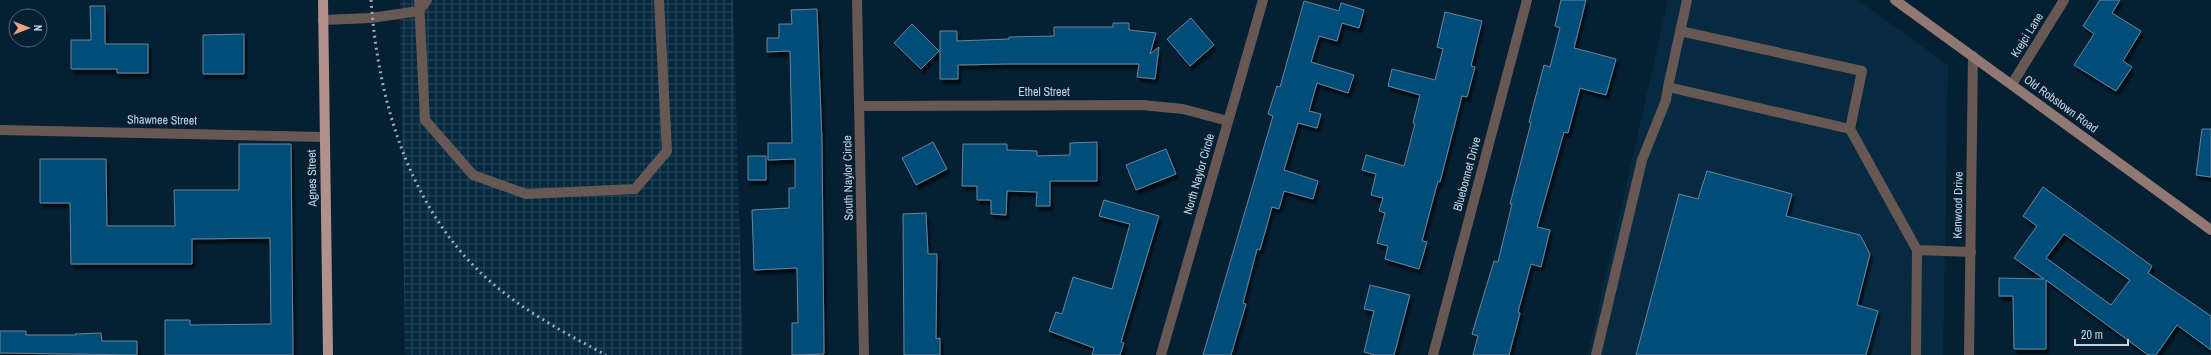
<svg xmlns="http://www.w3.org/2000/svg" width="2211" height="355" viewBox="0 0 2211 355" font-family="'Archivo Narrow',sans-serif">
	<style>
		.built { fill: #072a41 }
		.industrial { fill: url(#industrial-grid) }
		.building { fill: #054e79; stroke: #67849c; fill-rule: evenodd; filter: url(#shadow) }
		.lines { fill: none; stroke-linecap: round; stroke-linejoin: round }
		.lane { stroke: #685854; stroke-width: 10 }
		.street { stroke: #685854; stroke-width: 10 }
		.secondary { stroke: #927872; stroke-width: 10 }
		.primary { stroke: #b2918a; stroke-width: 10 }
		.rail { stroke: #99abb9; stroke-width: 3; stroke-dasharray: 2 4; stroke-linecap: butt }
		.labels { text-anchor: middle; stroke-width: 3.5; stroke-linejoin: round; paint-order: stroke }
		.street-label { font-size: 12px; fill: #c5d4e1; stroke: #052033 }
	</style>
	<defs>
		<pattern id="industrial-grid" width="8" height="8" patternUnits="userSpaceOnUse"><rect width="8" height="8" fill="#072a41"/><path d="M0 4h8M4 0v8" fill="none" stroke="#2a485c"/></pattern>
		<filter id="shadow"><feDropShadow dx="2.5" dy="4.5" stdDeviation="1" flood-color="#0009"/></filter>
	</defs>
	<rect width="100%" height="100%" fill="#052033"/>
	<path class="built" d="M1668,0H1858L1948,65L1943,355H1588Z"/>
	<path class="industrial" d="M400,0H733L743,355H405Z"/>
	<path class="building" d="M1561,0H1586L1574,48L1616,59L1606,95L1580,88L1568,133L1564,132L1537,227L1550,230L1541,267L1531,264L1518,312L1520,313L1509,355H1473L1478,336L1472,334L1494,261L1498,262L1512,204H1510L1531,123L1529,122L1544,65L1550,67L1560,28L1555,26Z
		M2100,0H2120L2112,13L2141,31L2123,61L2132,67L2116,91L2074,65L2094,34L2083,26Z
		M1304,1L1339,11L1341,3L1364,10L1359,28L1342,23L1337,41L1319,36L1311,62L1354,75L1348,93L1317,83L1309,111L1321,114L1317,128L1298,123L1284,170L1318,181L1313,199L1284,191L1279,209L1272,207L1260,250L1257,249L1243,303L1246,304L1231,355H1203L1273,116L1268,114L1277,86L1280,87Z
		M90,6H105V44H148V73H117V69H71V40H91Z
		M817,9L822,143L824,354L792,355V323H798L797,268L754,270L752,210L789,208V188H795V159L768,160V143H792L790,51L767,52V38H779V24H792L791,10Z
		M1445,12L1482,21L1471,66L1475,67L1467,97L1462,96L1440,182L1438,181L1422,241L1427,242L1419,269L1385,259L1388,246L1377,243L1385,213L1379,211L1383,198L1371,195L1376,174L1362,170L1366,155L1404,166L1415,124L1413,123L1420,95L1388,86L1392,69L1435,80L1443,49L1437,47Z
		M1191,18L1214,45L1190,66L1167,39Z
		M1113,23H1129V30L1156,33L1150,54L1159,47L1155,79L1137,77L1139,64H1009L958,65V79H940V31H957V41L1009,39V37L1054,36V27H1113Z
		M912,24L939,51L921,69L894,43Z
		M244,34V74H203V35Z
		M2202,129H2211V177L2196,175Z
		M933,142L947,169L916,185L902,158Z
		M1097,142V181H1050V206H1036L1037,192L1007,191L1006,215L991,214V200H977V186H962L963,144H1007V150L1037,151V156L1070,155V143Z
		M239,144H291L293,355H165V320H190V325L271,324L270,238L192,239V264H71L70,203H40V159H106L107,226H175L174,190H239Z
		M1166,149L1176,174L1136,190L1126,165Z
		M748,156H766V180H748Z
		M1707,171L1792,194L1786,216L1860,235L1870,254L1857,305L1878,311L1866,355H1636L1679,194L1698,199Z
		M2043,187L2152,266L2148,273L2211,316V350L2177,325L2156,355H2148L2046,280V349H2014L2013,296H1999V278L2044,279L2014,258L2037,226L2023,216ZM2064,234L2130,280L2111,305L2046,258Z
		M1104,200L1159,216L1121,342L1124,343L1120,355H1092L1094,348L1049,331L1056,312L1062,314L1073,277L1112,289L1130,224L1099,216Z
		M926,213L928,254H937L936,339L940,338V355H904L903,214Z
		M1370,285L1410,295L1394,355H1375L1364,352L1374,311L1364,309Z
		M0,331H26V335H76L75,334L101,333L102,341H137V355L0,353Z"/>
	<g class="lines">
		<path class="lane" d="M419,0L425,120L473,175L526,194L635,189L667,151L659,0
			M323,20L371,18L419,11L427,0
			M1680,31L1862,71L1850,129L1668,87L1687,0
			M1850,129L1917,250L1916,355
			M1917,250L1971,252
			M1596,355L1642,160L1666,100L1668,87"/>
		<path class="street" d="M857,0L864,355
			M2012,84L2064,0
			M859,106L1142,105L1183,109L1228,121
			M0,130L324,137
			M1161,355L1263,0
			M1433,355L1527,0
			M1969,355L1973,56"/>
		<path class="secondary" d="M1895,0L2211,230"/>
		<path class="primary" d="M323,0L328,355"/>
		<path class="rail" d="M371,0C378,99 408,204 482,274C518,308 563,332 606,355"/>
	</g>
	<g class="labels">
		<g class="street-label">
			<text transform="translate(2027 35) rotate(-58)" y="4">Krejci Lane</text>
			<text x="1044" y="96">Ethel Street</text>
			<text transform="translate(2061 104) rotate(36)" y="4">Old Robstown Road</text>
			<text transform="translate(162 120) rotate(1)" y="4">Shawnee Street</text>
			<text transform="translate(1199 174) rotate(-74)" y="4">North Naylor Circle</text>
			<text transform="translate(1467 174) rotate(-75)" y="4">Bluebonnet Drive</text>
			<text transform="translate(312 178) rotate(-91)" y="4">Agnes Street</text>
			<text transform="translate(848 178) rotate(-91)" y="4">South Naylor Circle</text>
			<text transform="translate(1958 205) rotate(-89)" y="4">Kenwood Drive</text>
		</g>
	</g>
	<g transform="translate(28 28) rotate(90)"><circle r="19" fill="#052033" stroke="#526879"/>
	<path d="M0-3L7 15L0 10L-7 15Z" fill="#f39f83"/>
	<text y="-6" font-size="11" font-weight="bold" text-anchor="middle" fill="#c5d4e1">N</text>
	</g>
	<path d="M2075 339v6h53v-6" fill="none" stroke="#c5d4e1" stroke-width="2"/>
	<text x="2081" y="339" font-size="12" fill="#c5d4e1" stroke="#052033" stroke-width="3" paint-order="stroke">20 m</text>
</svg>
